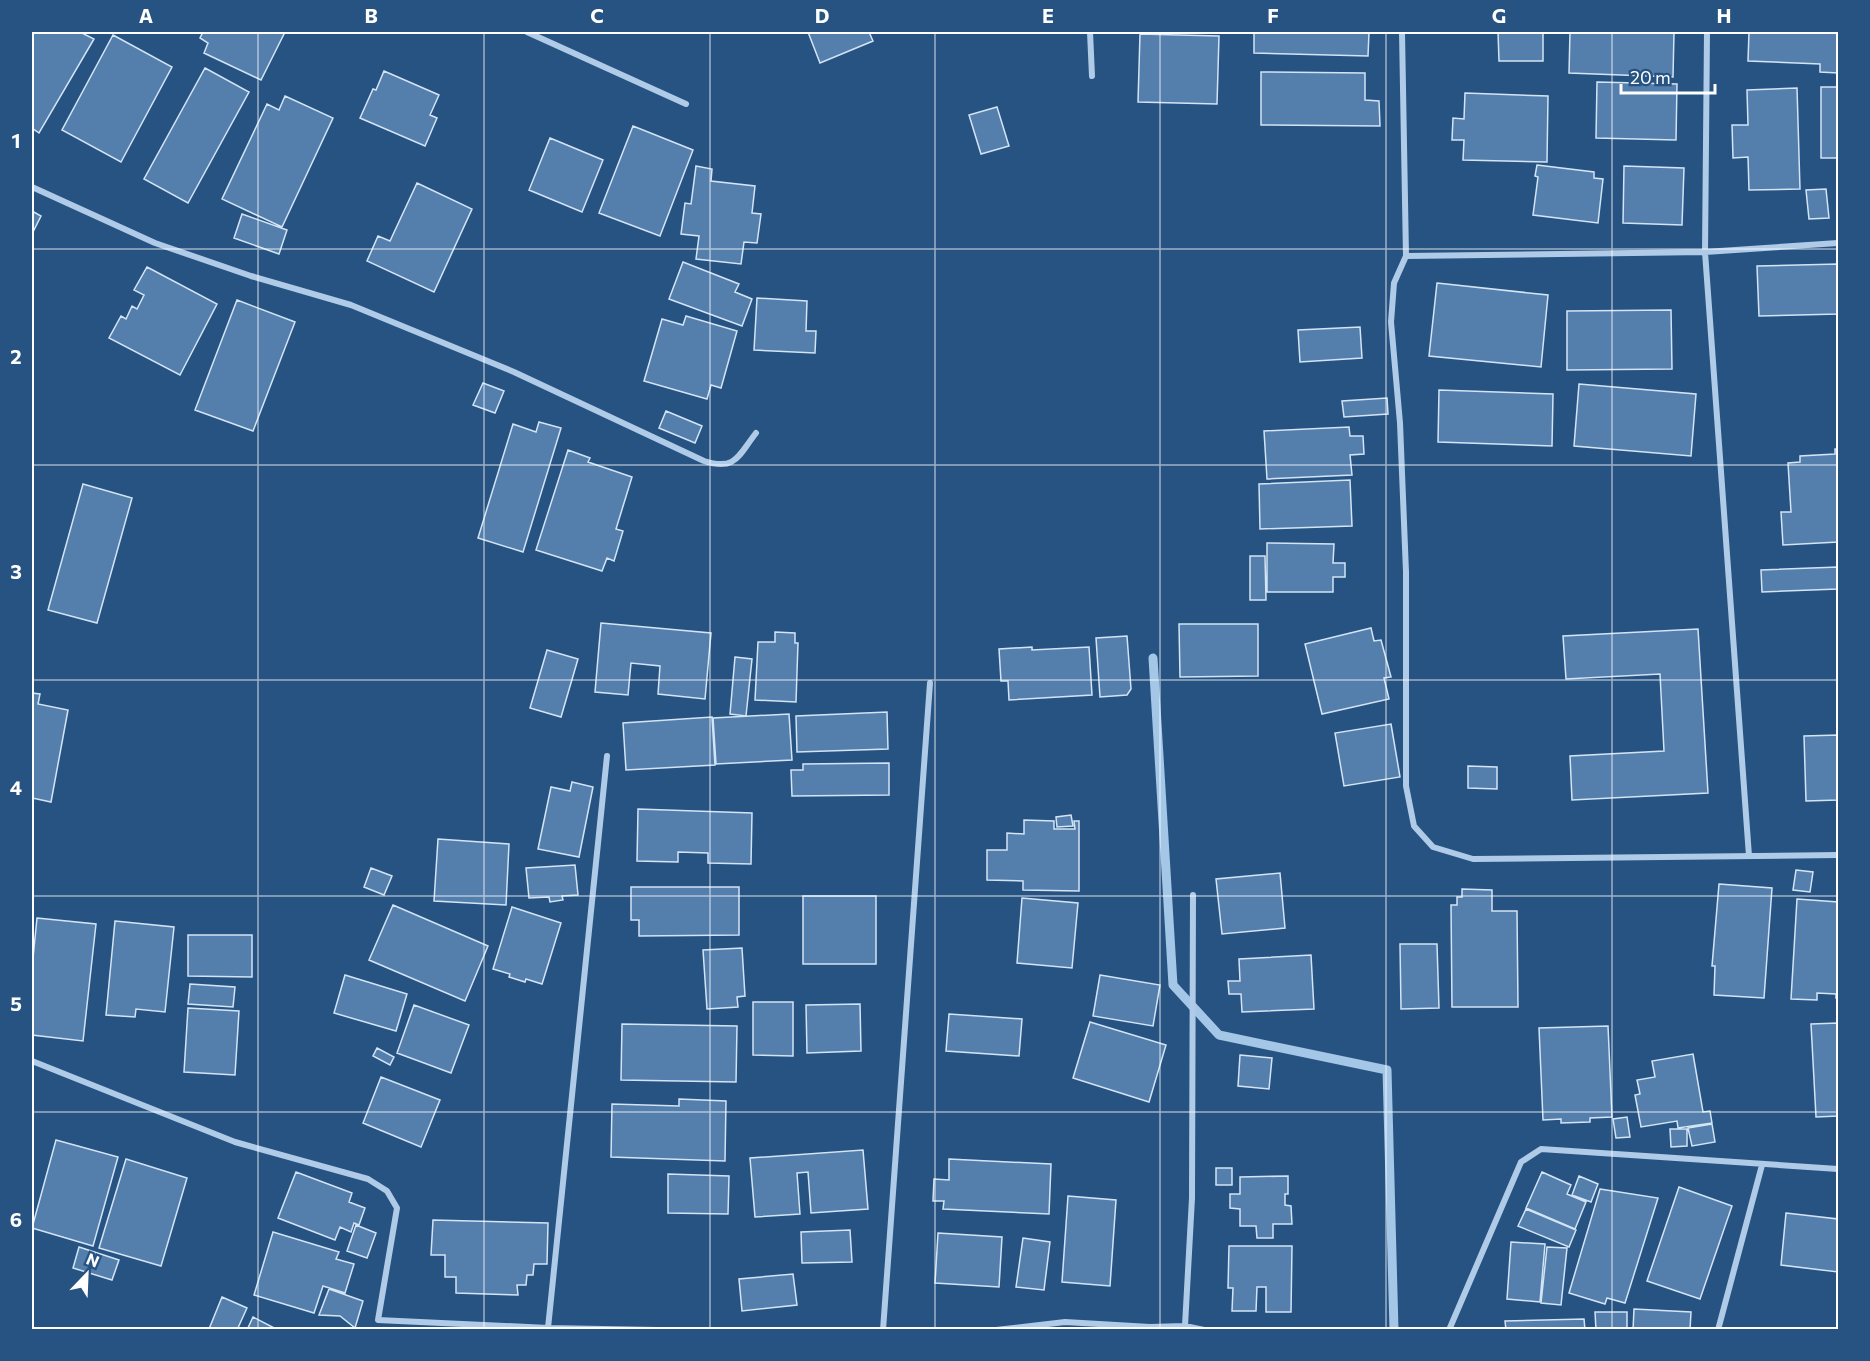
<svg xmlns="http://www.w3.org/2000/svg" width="1870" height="1361" viewBox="0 0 1870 1361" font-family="Commissioner,sans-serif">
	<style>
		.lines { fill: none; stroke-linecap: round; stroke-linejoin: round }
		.stream { stroke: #a4c6e7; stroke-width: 9 }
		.building { fill: #547fac; stroke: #d3e4f5; stroke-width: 1.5 }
		.minor { stroke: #b0cbe7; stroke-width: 6 }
		.grid { fill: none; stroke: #fff; stroke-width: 1.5; stroke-opacity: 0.55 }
		.neatline { fill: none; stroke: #fff; stroke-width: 2 }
		.grid-label { font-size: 20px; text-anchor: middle; font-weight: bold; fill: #fff }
	</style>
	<rect width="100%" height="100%" fill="#275382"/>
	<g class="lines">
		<path class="stream" d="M1153,658L1173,985L1219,1035L1387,1070L1394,1330"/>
	</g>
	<path class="building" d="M32,32H80L94,39L39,133L32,128Z
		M203,32H285L261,80L204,53L208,43L200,38Z
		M808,32H869L873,41L820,63Z
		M1254,32H1369L1368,56L1254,53Z
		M1498,32H1543V61H1499Z
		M1570,32H1674L1673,77L1569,73Z
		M1749,32H1838V73L1820,72V64L1748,61Z
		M1140,34L1219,36L1217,104L1138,102Z
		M113,35L172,67L121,162L62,130Z
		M205,68L249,92L188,203L144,179Z
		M384,71L439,95L430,115L437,118L425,146L360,118L373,89L376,90Z
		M1261,72L1365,73V100L1379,101L1380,126L1261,125Z
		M1597,82L1677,84L1676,140L1596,138Z
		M1821,87H1838V158H1821Z
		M1797,88L1800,189L1749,190L1748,157L1733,158L1732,125H1748L1747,90Z
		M1465,93L1548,96L1547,162L1463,160L1464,140H1452L1453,118L1464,119Z
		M285,96L333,118L282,227L222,199L267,104L279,110Z
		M997,107L1009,146L981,154L969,115Z
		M633,126L693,150L660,236L599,213Z
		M550,138L603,160L582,212L529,190Z
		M1537,165L1594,172V178L1603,179L1598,223L1533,215L1538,177L1535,176Z
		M696,166L712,169L711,181L755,186L752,213L761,214L757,243L744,242L741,264L696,259L699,236L681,234L685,203L691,204Z
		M1624,166L1684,168L1682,225L1623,223Z
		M417,183L472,209L434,292L367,261L378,236L390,241Z
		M1826,189L1829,218L1809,219L1806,190Z
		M32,211L41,216L32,234Z
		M242,214L287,230L279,254L234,238Z
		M683,262L739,284L735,292L752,299L742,326L669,299Z
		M1838,264V314L1759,316L1757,266Z
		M147,267L217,304L180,375L109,338L121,316L126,319L132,306L137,309L144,295L134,290Z
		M1437,283L1548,295L1541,367L1429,356Z
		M757,298L807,301L806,331H816L815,353L754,350Z
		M237,300L295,322L253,431L195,410Z
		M1671,310L1672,369L1567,370V311Z
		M686,316L737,331L721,388L711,385L707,399L644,381L662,319L683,325Z
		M1360,327L1362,358L1300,362L1298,330Z
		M483,383L504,391L495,413L473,405Z
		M1579,384L1696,394L1691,456L1574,446Z
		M1439,390L1553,394L1552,446L1438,442Z
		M1387,398L1388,414L1344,417L1342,401Z
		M666,411L702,426L695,443L659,428Z
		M539,422L561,428L523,552L478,538L513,424L536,432Z
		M1349,427L1350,436H1363L1364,454L1350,455L1352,475L1267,479L1264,431Z
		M1835,449H1838V542L1783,545L1781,512H1791L1788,463L1800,462V456L1835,454Z
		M568,450L590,458L588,462L632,477L616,529L623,531L614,561L607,558L602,571L536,550Z
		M1350,480L1352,526L1260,529L1259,484Z
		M83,484L132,498L97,623L48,610Z
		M1267,543L1334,544L1333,563H1345V577H1333V592H1267Z
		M1250,556H1265L1266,600H1250Z
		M1838,567V589L1762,592L1761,570Z
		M601,623L711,633L705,699L658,694L660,666L631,663L628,695L595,692Z
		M1179,624H1258V676L1180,677Z
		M1371,628L1374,641L1381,640L1391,677L1384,678L1389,699L1322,714L1305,644Z
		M1698,629L1708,793L1572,800L1570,756L1664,751L1660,674L1566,679L1563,636Z
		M775,632L795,633V643H798L796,702L755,700L758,642H775Z
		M1127,636L1131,689L1127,695L1100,697L1096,638Z
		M1032,647V650L1089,647L1092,695L1009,700L1008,681H1001L999,649Z
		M547,650L578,659L561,717L530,708Z
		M735,657L752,659L746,716L730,714Z
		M32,693L40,694L38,704L68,710L51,802L32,798Z
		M887,712L888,749L797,752L796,716Z
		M789,714L792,760L716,764L713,718Z
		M712,717L715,765L626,770L623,723Z
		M1391,724L1400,777L1344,786L1335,733Z
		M1838,735V800L1806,801L1804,736Z
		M889,763V795L792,796L791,770H803V764Z
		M1468,766L1497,767V789L1468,788Z
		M572,782L593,787L579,857L538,849L551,787L570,791Z
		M638,809L752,813L751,864L708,863V853L678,852V862L637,861Z
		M1071,815L1073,826L1057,827L1056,817Z
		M1024,820L1054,821V829H1075L1074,821H1079V891L1023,890V881L987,880V850H1007V833L1024,834Z
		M438,839L509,844L506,905L434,901Z
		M575,865L578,895L562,896L563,900L550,902L549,897L529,898L526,868Z
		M371,868L392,876L384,895L364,887Z
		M1796,870L1813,872L1810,892L1793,890Z
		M1280,873L1285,928L1222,934L1216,879Z
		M1719,884L1772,888L1764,998L1714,995L1715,966H1712Z
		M631,887H739V935L639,936V920H631Z
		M1462,889L1492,890V911H1517L1518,1007H1452L1451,905H1457V897H1462Z
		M803,896H876V964H803Z
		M1022,898L1078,903L1072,968L1017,963Z
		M1797,899L1838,902V998H1836V994L1817,993V1000L1791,999Z
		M393,905L488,946L465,1001L369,960Z
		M512,907L561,923L542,984L526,979L525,982L509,977L510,974L493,969Z
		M37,918L96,924L83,1041L32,1035V968Z
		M115,921L174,927L165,1012L136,1009L135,1017L106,1015Z
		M188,935H252V977L188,976Z
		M1400,944H1437L1439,1008L1401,1009Z
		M742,948L745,996L737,997L738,1007L707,1009L703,950Z
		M1311,955L1314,1009L1242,1012L1241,994H1229L1228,981H1240L1239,959Z
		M345,975L407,994L396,1031L334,1013Z
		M1100,975L1160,985L1153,1026L1093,1016Z
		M190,984L235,987L233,1007L188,1004Z
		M753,1002H793V1056L753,1055Z
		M860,1004L861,1051L807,1053L806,1005Z
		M414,1005L469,1025L451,1073L397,1053Z
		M188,1008L239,1011L235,1075L184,1072Z
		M949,1014L1022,1019L1019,1056L946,1051Z
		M1090,1022L1166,1045L1149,1102L1073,1078Z
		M1838,1023V1116L1816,1117L1811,1024Z
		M622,1024L737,1026L736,1082L621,1080Z
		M1608,1026L1612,1117L1590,1118V1122L1561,1123V1119L1543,1120L1539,1028Z
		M377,1048L394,1057L390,1065L373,1056Z
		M1693,1054L1703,1112L1710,1111L1712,1123L1678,1128L1677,1121L1641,1127L1635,1095L1640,1094L1637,1080L1655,1077L1652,1061Z
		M1240,1055L1272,1058L1269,1089L1238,1086Z
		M381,1077L440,1100L421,1147L363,1123Z
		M679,1099L726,1101L725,1161L611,1157L612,1104L679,1106Z
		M1627,1117L1630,1137L1616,1138L1613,1119Z
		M1712,1124L1715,1142L1692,1146L1688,1128Z
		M1670,1129H1687V1146L1671,1147Z
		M56,1140L118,1157L93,1246L32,1228Z
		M863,1150L868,1209L811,1213L808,1172L797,1173L800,1214L755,1217L750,1158Z
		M126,1159L187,1178L161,1266L99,1248Z
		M949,1159L1051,1164L1049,1214L943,1209L944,1201H933L934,1179L949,1180Z
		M1216,1168H1232V1185H1216Z
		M296,1172L352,1193L349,1202L365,1208L359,1225L354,1223L351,1232L340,1227L335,1240L278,1218Z
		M1542,1172L1571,1185L1567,1194L1586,1202L1575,1229L1526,1208Z
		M668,1174L729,1176L728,1214L668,1213Z
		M1288,1176V1194H1285V1205L1291,1206L1292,1224H1273V1238H1257L1256,1226H1240V1209L1230,1208V1194H1240V1177Z
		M1579,1176L1598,1184L1591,1202L1572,1195Z
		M1679,1187L1732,1206L1700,1299L1647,1281Z
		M1600,1189L1658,1198L1625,1303L1607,1298L1605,1304L1569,1293Z
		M1068,1196L1116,1200L1110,1286L1062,1282Z
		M1526,1209L1576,1230L1569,1247L1518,1226Z
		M1786,1213L1838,1219V1272L1781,1265Z
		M433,1220L548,1223L547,1264H534L533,1275H527L526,1285H517L518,1295L456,1293V1277H445V1255H431Z
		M356,1225L376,1233L367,1258L347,1251Z
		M850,1230L852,1262L802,1263L801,1232Z
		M273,1232L339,1252L336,1259L354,1264L345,1293L323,1286L314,1313L254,1295Z
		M938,1233L1002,1237L999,1287L935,1283Z
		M1023,1238L1050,1242L1044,1290L1016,1287Z
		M1511,1242L1545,1244L1540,1302L1507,1299Z
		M1229,1246H1292L1291,1312H1266V1287H1257L1256,1311H1232L1233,1288H1228Z
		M79,1247L119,1260L112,1280L73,1268Z
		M1547,1247L1567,1248L1561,1305L1541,1303Z
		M793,1274L797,1305L742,1311L739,1279Z
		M329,1289L363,1301L355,1328L340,1316L319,1315Z
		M222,1297L247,1308L237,1330L209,1329Z
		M1634,1309L1691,1312L1690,1330H1633Z
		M1595,1312H1627V1330H1596Z
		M253,1317L278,1330H247Z
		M1584,1319L1585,1330H1506L1505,1321Z"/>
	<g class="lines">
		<path class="minor" d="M527,32L686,104
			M1090,32L1092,76
			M1402,32L1406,256L1394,283L1391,322L1400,423L1406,572V786L1414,826L1433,847L1473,859L1838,855
			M1707,32L1705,252L1749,856
			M32,187L155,243L251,276L351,305L514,372L704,461C736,471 738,456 756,433
			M1406,256L1705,252L1838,243
			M32,1061L235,1142L368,1179L387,1191L397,1208L378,1320L548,1328L657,1330
			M1185,1326L1192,1198L1193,895
			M548,1328L607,756
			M883,1330L930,683
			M996,1330L1065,1322L1150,1327L1185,1326L1204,1330
			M1449,1330L1521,1162L1541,1149L1838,1169
			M1718,1330L1762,1165"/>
	</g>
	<path class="grid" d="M258,32V1330M484,32V1330M710,32V1330M935,32V1330M1160,32V1330M1386,32V1330M1612,32V1330M32,249H1838M32,465H1838M32,680H1838M32,896H1838M32,1112H1838"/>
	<rect width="1870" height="1361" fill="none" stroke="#275382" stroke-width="66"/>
	<g transform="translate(87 1274) rotate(23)" stroke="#275382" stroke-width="4.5" paint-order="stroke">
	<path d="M0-4.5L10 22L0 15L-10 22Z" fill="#ffffff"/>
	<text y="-9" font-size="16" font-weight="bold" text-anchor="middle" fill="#ffffff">N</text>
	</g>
	<path d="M1621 84v9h94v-9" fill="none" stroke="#ffffff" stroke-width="3"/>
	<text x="1630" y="84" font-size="18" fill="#ffffff" stroke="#275382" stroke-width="4.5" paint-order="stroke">20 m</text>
	<rect x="33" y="33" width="1804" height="1295" class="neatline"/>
	<g class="grid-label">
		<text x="146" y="23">A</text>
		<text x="371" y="23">B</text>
		<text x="597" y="23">C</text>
		<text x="822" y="23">D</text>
		<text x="1048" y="23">E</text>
		<text x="1273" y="23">F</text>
		<text x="1499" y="23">G</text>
		<text x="1724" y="23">H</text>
		<text x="16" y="148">1</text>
		<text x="16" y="364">2</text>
		<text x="16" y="579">3</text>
		<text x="16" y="795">4</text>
		<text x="16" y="1011">5</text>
		<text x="16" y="1227">6</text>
	</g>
</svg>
